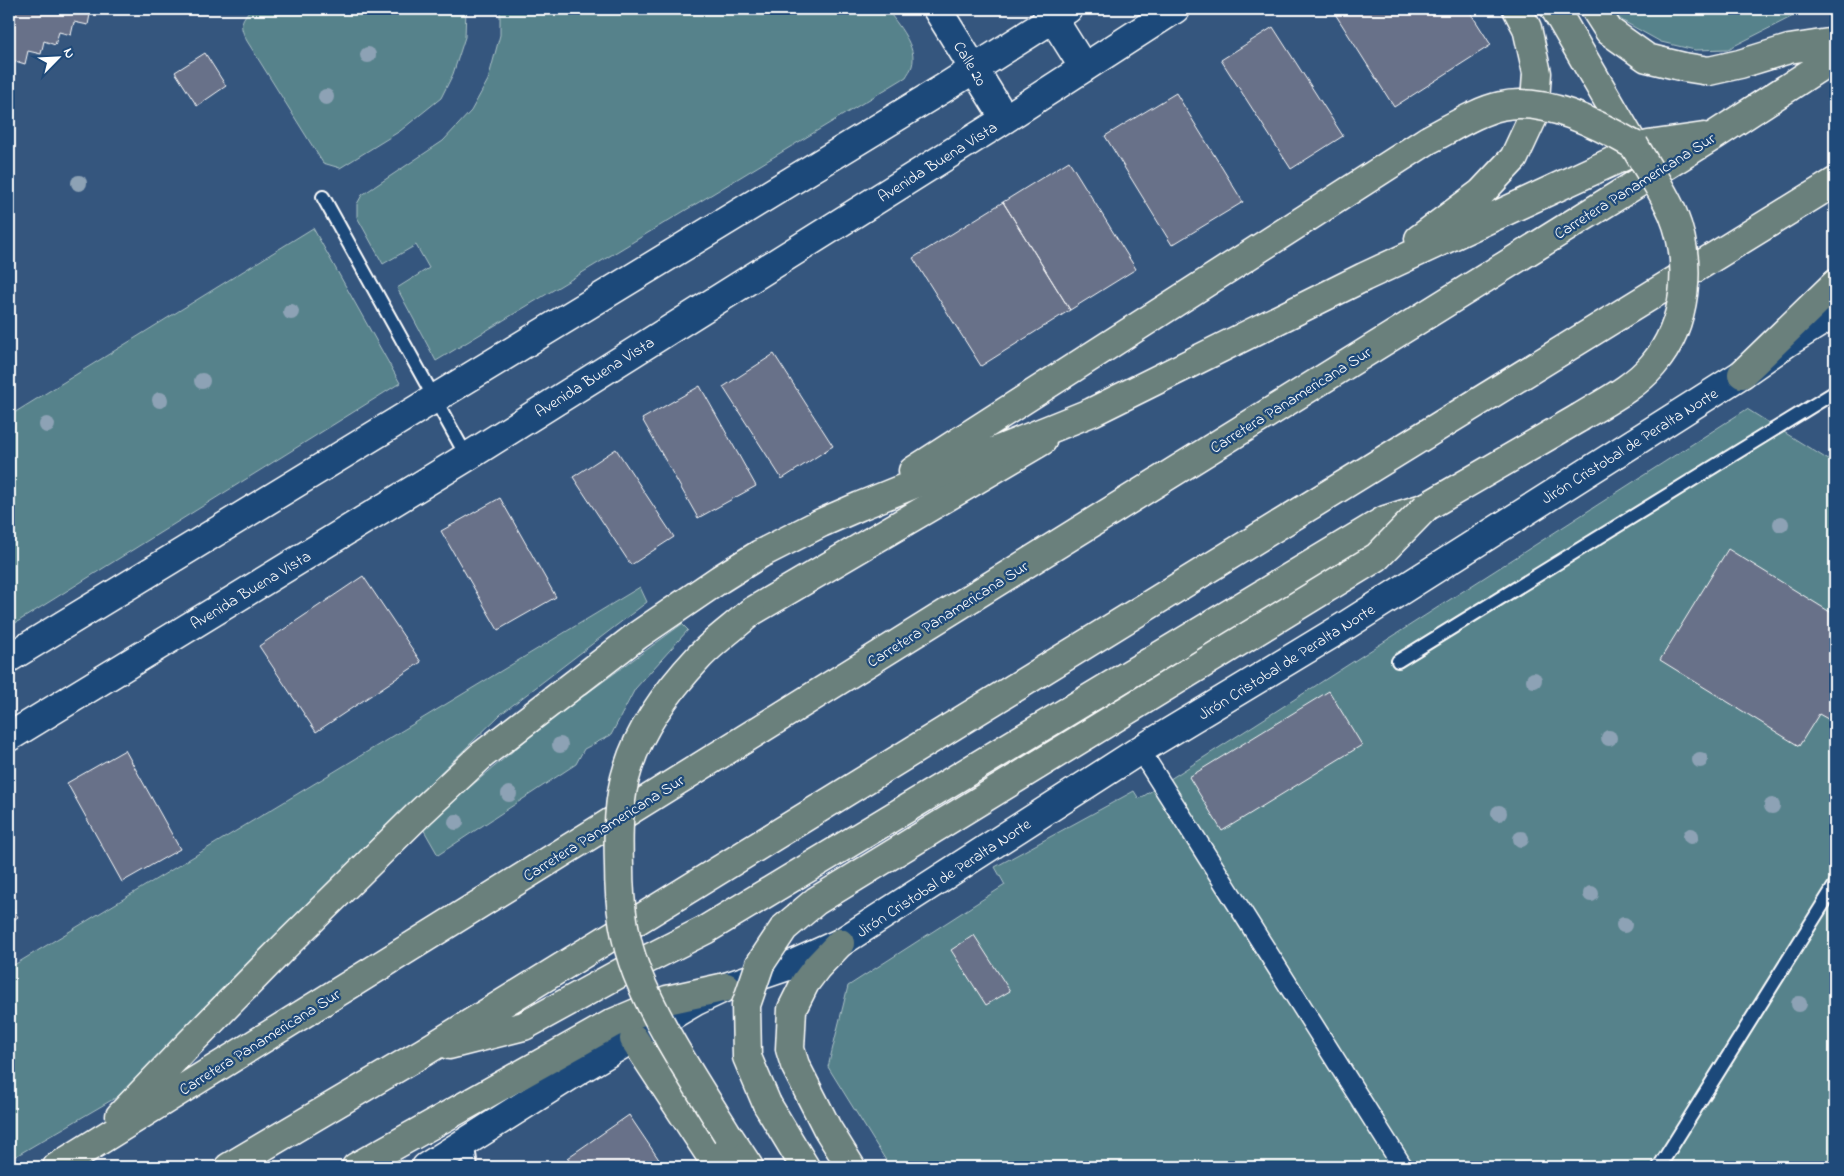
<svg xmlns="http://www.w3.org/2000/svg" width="1844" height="1176" viewBox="0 0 1844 1176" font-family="'Indie Flower',sans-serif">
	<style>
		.green { fill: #56828b; stroke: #aac0c5 }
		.building { fill: #687189; stroke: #fff }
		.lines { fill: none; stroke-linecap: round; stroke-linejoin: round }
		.service-casing { stroke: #fff; stroke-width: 16 }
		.pedestrian-casing { stroke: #fff; stroke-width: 22 }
		.tertiary-casing { stroke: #fff; stroke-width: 31 }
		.secondary-casing { stroke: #fff; stroke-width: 31 }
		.primary-casing { stroke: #fff; stroke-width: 31 }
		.motorway-casing { stroke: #fff; stroke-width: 31 }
		.service { stroke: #1f4a7a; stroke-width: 12 }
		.pedestrian { stroke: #1f4a7a; stroke-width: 19 }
		.tertiary { stroke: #1f4a7a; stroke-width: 28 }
		.secondary { stroke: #1f4a7a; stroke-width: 28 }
		.primary { stroke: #6a807c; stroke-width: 28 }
		.motorway { stroke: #6a807c; stroke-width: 28 }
		.primary-bridge-casing { stroke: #fff; stroke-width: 31; stroke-linecap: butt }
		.motorway-bridge-casing { stroke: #fff; stroke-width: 31; stroke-linecap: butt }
		.primary-bridge { stroke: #6a807c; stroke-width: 28 }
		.motorway-bridge { stroke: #6a807c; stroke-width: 28 }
		.tree { fill: #8da2b5 }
		.labels { text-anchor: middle; stroke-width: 4.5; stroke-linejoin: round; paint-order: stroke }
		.street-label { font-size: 16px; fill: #fff; stroke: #1f4a7a }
	</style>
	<rect width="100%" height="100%" fill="#35567e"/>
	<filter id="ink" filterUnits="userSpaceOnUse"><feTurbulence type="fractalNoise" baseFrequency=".02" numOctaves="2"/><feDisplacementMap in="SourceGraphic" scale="10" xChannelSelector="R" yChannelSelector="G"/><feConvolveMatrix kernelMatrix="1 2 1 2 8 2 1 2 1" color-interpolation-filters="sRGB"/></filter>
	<g filter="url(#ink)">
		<path class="green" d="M251,9H466L465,37L453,74L441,98L400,131L340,168L323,163L247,41C239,26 240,21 251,9Z
			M500,9H887C897,24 918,47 912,66C911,70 908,73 906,77L436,361L397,288L429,268L416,245L383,264L357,217V204L362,195L443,141L471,111L488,80L500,35Z
			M1607,9H1807L1728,49L1695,50L1661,42L1623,21Z
			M313,228L400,383L9,627V416Z
			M1747,409L1835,464V1167H890L828,1067L848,986L1005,885L995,867L1134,791L1139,799Z
			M640,587L647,602L501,714L363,848L122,1094L9,1160V968Z
			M682,624L688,630L635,689L611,735L584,749L576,764L438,855L422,827L549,721Z"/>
		<path class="building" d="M9,9H91L88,25L74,22L71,35L59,32L55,45L44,41L41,54L28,51L25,64L12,60L9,73Z
			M1332,9H1468L1491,45L1394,107Z
			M1273,27L1343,136L1291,169L1221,60Z
			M205,53L226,86L197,106L175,72Z
			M1176,93L1243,202L1172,245L1105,136Z
			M1069,161L1136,269L1070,310L1003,202Z
			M1003,202L1070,310L981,366L913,258Z
			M774,354L833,446L782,479L723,387Z
			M700,386L756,486L698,518L642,419Z
			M616,449L674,537L631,565L573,477Z
			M500,498L556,597L498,630L441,531Z
			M1728,549L1835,615V723L1819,714L1799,746L1660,660Z
			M363,576L421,662L316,732L259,646Z
			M1329,691L1362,745L1222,831L1189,777Z
			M125,750L180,849L122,882L67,783Z
			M9,903L18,917L9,923Z
			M974,935L1010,991L986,1005L951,950Z
			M629,1115L664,1167H574L567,1158Z"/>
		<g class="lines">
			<g class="service-casing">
				<path id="service" d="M323,197L467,457
					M1398,661L1835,392
					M467,1141L471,1167
					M1659,1167L1835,885"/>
			</g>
			<g class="pedestrian-casing">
				<path id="pedestrian" d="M1140,750L1403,1167"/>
			</g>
			<g class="tertiary-casing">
				<path id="tertiary" d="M426,1167L581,1069L696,1001L726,987L791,965L840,943L1140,750L1345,626L1742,374L1788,342L1835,313"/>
			</g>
			<g class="secondary-casing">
				<path id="secondary" d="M937,9L1005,119
					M1047,9L1084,68
					M9,658L944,88L1068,9
					M9,737L467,457L1005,119L1175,9"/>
			</g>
			<g class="primary-casing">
				<path id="primary" d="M1555,9L1634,145
					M1426,507L1579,418
					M751,612L1042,441
					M840,943L817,967L805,983L792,1009L790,1049L795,1065L827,1128L851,1167
					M634,1039L718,1167
					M767,1104L805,1167
					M728,1135L749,1167"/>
			</g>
			<g class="motorway-casing">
				<path id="motorway" d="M1595,9L1609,31L1647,58L1684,67L1709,71L1740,64L1789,49L1835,42
					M1419,239L1481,193L1514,158L1534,115L1537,73L1527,28L1517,9
					M1742,374L1835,284
					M913,471L1428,140
					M449,1045L524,1026L622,972L705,930L1385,520L1426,507
					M120,1116L186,1047L285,946L420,813L482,755L638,635L720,579L760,554L821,523L860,506L1092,412L1364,277L1648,145L1704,137
					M57,1167L1715,135L1835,57
					M229,1167L424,1052L1835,182
					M356,1167L613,1023L667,1000L726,987"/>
			</g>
			<use href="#service" class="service"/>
			<use href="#pedestrian" class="pedestrian"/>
			<use href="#tertiary" class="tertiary"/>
			<use href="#secondary" class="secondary"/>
			<use href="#primary" class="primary"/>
			<use href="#motorway" class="motorway"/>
			<g class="primary-bridge-casing">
				<path id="primary-bridge" d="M1579,418C1603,403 1634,388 1653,365C1687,325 1693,263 1673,214C1663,190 1647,168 1634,145
					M767,1104L747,1057L746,1005L760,964L784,928L816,901L1377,557L1426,507
					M728,1135C696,1083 660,1030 637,973C624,940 619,901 619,866C618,834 618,798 628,768C640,728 671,687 699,657C714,641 734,627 751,612"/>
			</g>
			<g class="motorway-bridge-casing">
				<path id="motorway-bridge" d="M1428,140C1450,129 1477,111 1501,106C1543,96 1598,124 1634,145"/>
			</g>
			<use href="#primary-bridge" class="primary-bridge"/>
			<use href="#motorway-bridge" class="motorway-bridge"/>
		</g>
		<g class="tree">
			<circle cx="368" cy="55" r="8"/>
			<circle cx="326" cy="97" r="8"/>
			<circle cx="79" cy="183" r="8"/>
			<circle cx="291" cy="312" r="8"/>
			<circle cx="202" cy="381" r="8"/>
			<circle cx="160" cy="400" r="8"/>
			<circle cx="47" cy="425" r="8"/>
			<circle cx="1781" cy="524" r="8"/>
			<circle cx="1534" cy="680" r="8"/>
			<circle cx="1609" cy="738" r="8"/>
			<circle cx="560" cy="745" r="8"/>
			<circle cx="1700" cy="760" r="8"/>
			<circle cx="509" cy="794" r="8"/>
			<circle cx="1772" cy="806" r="8"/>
			<circle cx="1499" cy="813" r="8"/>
			<circle cx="456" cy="822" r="8"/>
			<circle cx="1691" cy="836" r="8"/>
			<circle cx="1521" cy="839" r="8"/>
			<circle cx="1591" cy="894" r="8"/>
			<circle cx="1624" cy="925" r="8"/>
			<circle cx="1799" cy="1004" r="8"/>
		</g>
	</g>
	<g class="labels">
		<g class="street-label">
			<text transform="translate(971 63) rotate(59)" y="6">Calle 20</text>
			<text transform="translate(937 161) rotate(-32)" y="6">Avenida Buena Vista</text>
			<text transform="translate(1634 185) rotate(-32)" y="6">Carretera Panamericana Sur</text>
			<text transform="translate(594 376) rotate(-32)" y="6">Avenida Buena Vista</text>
			<text transform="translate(1290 399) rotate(-32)" y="6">Carretera Panamericana Sur</text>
			<text transform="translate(1629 445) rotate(-32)" y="6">Jirón Cristobal de Peralta Norte</text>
			<text transform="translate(250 589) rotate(-31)" y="6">Avenida Buena Vista</text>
			<text transform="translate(947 613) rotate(-32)" y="6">Carretera Panamericana Sur</text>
			<text transform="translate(1286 661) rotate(-32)" y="6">Jirón Cristobal de Peralta Norte</text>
			<text transform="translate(603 827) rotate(-32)" y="6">Carretera Panamericana Sur</text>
			<text transform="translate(943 877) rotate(-33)" y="6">Jirón Cristobal de Peralta Norte</text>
			<text transform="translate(259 1041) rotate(-32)" y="6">Carretera Panamericana Sur</text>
		</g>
	</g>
	<rect width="1844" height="1176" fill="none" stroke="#1f4a7a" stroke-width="30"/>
	<rect x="15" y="15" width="1814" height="1146" fill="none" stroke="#fff" stroke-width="2" filter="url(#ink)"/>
	<g transform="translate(58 58) rotate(66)" stroke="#1f4a7a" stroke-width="4" paint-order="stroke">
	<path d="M0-4L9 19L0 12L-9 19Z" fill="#ffffff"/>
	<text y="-8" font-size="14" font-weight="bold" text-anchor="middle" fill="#ffffff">N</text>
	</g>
</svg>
